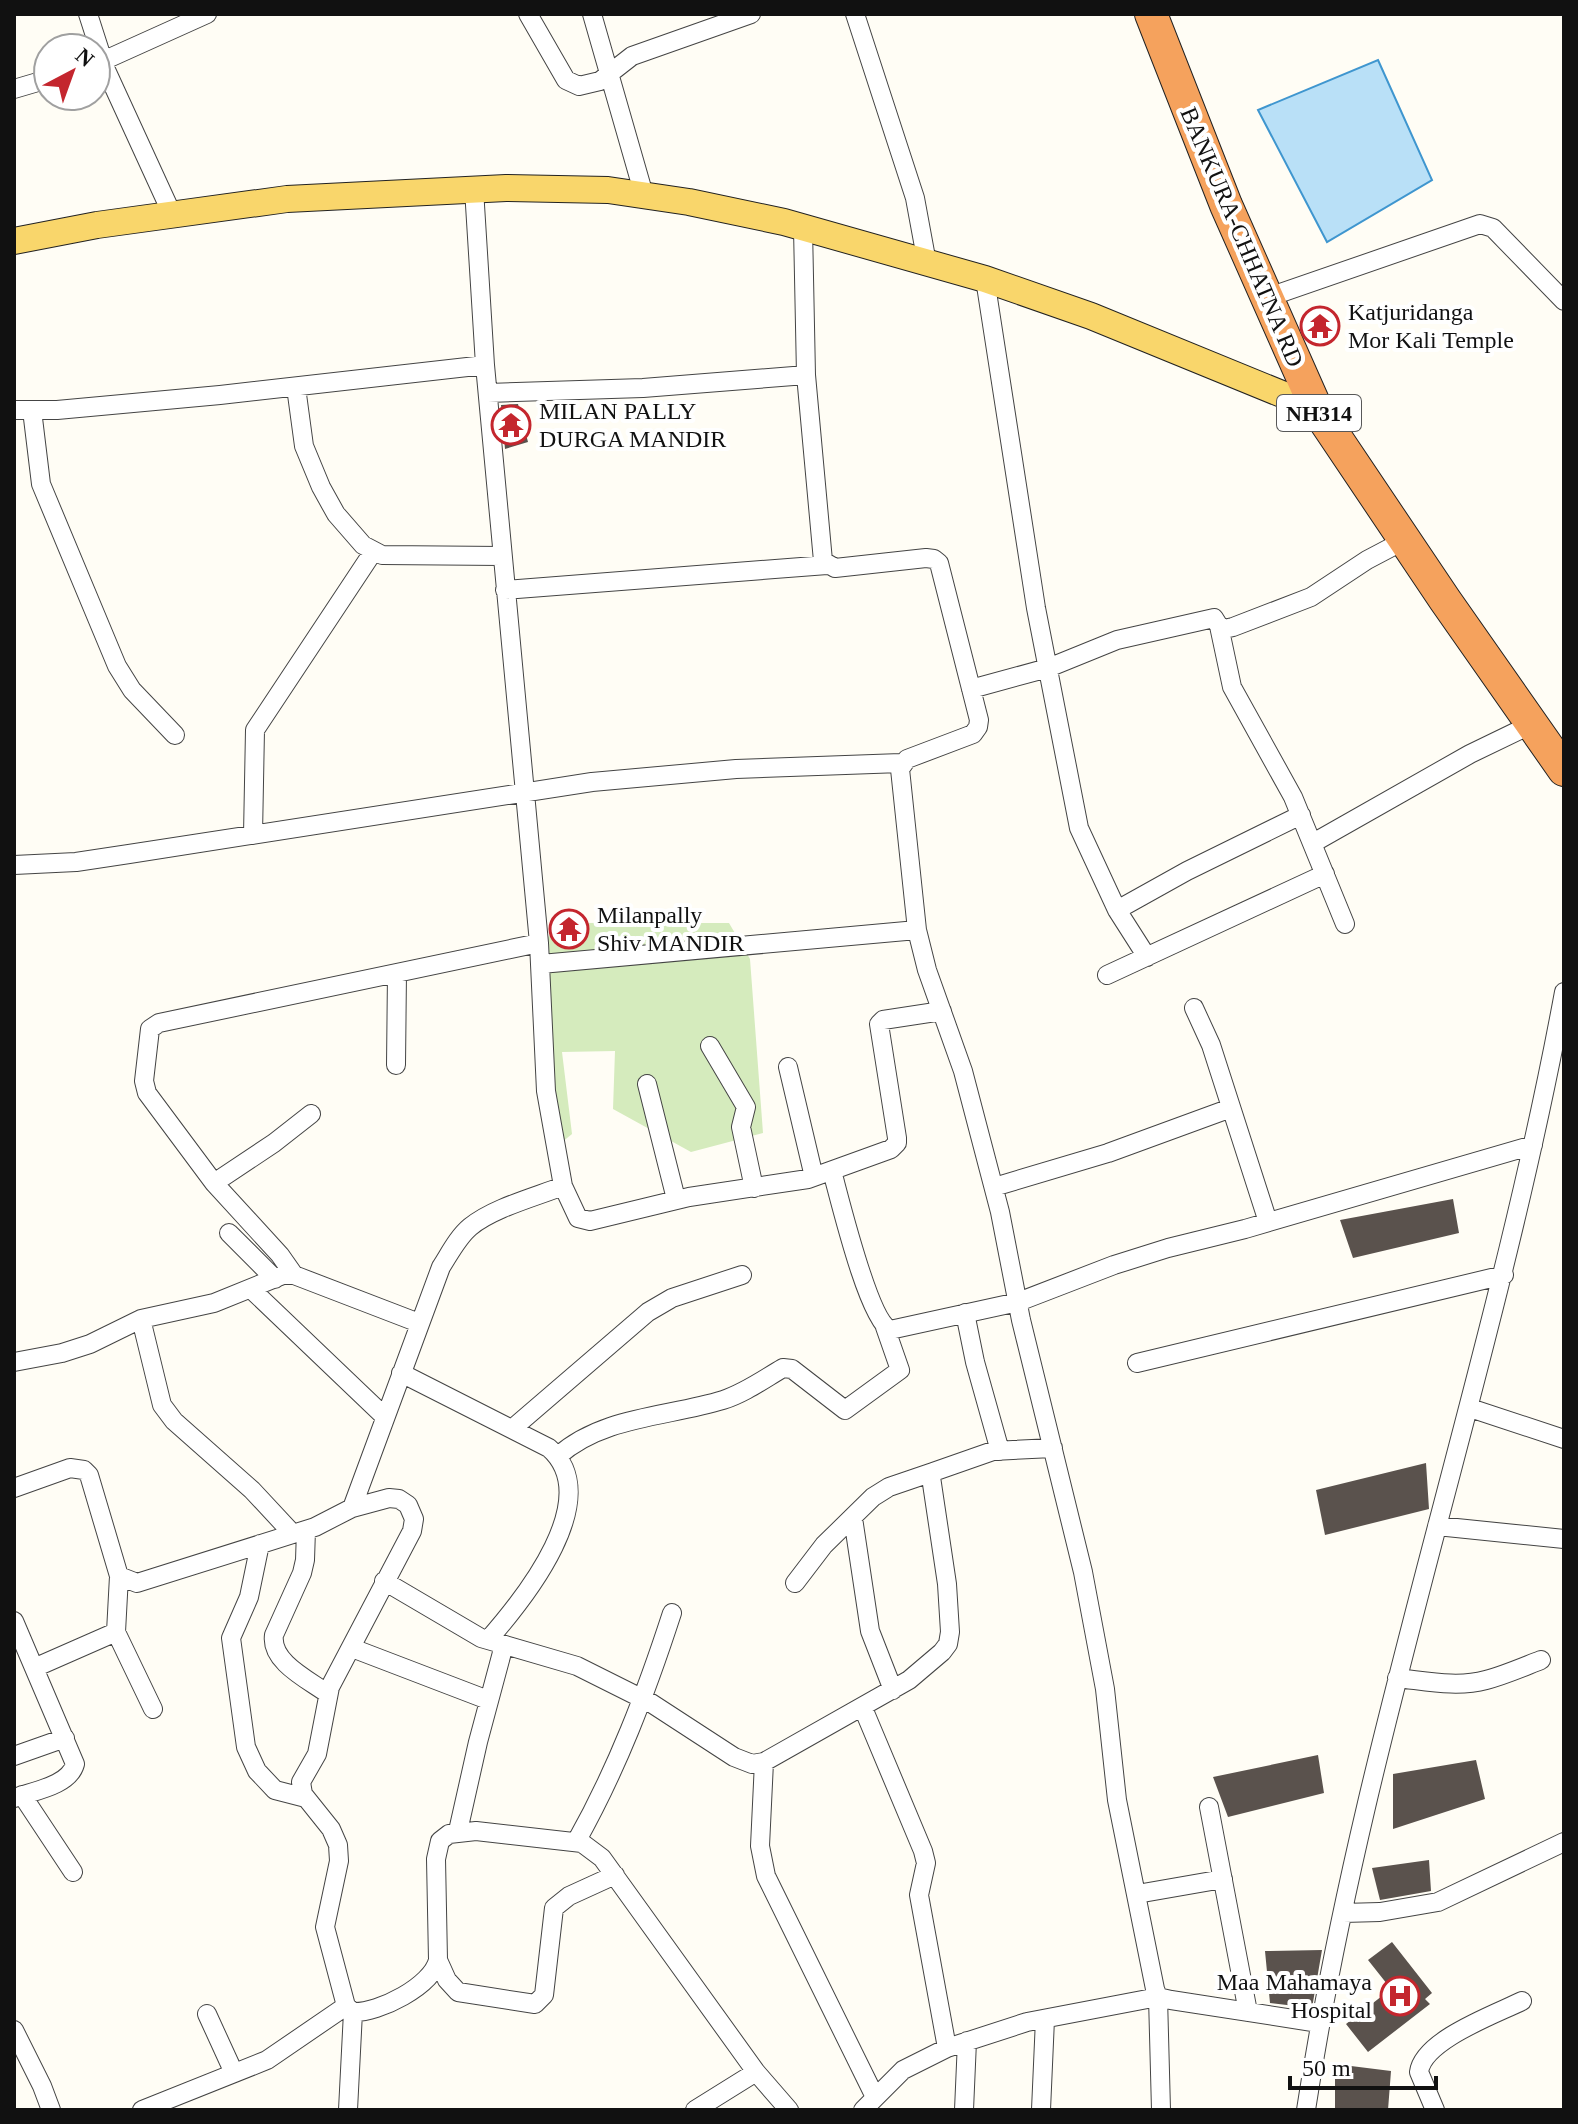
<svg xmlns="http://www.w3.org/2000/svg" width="1578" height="2124" viewBox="0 0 1578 2124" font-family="'Times New Roman',serif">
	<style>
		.green { fill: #d5ebbd }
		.water { fill: #b9e0f7; stroke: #3f96cf; stroke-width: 2 }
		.building { fill: #5a524d }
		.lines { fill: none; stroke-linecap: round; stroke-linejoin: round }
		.street-casing { stroke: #444; stroke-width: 20 }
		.primary-casing { stroke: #222; stroke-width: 28 }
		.highway-casing { stroke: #222; stroke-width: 34 }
		.street { stroke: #fff; stroke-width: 18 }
		.primary { stroke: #f9d66b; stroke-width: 26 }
		.highway { stroke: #f5a25d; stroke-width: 32 }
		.labels { text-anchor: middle; stroke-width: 8; stroke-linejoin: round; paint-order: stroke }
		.shield { fill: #fff; stroke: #585858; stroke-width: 2 }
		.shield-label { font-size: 22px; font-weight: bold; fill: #111 }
		.street-label { font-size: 24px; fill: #111; stroke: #fff }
		.poi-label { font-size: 24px; fill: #111; stroke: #fff; text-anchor: start }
	</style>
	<rect width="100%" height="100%" fill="#fffdf5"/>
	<path class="green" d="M551,923H729L750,959L763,1133L691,1152L613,1109L615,1051L562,1052L572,1134L556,1147L546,1091L535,1055L546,941L550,934Z"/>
	<path class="water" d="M1378,60L1432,180L1327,242L1258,110Z"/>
	<path class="building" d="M518,404L528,442L505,449L501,405Z
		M1453,1199L1459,1233L1353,1258L1340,1220Z
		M1426,1463L1429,1509L1325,1535L1316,1490Z
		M1318,1755L1324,1793L1228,1817L1213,1777Z
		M1476,1760L1485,1799L1393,1829V1774Z
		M1429,1860L1431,1891L1380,1900L1372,1868Z
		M1392,1942L1432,1993L1425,1999L1430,2004L1368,2052L1346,2024L1391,1989L1368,1960Z
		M1322,1950L1312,2008L1270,2003L1265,1951Z
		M1335,2064L1391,2071L1388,2110H1335Z"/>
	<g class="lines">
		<g class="street-casing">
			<path id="street" d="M88,14L106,70L172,214
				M528,14L566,80L579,86L600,81L632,56L751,14
				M592,14L644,195
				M855,14L915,198L927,263
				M96,64L207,14
				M14,89L48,79
				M474,189L485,365L539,943L546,1091L563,1186L578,1218L590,1221L689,1197L808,1179L891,1149L897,1143V1138L879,1024L883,1020L942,1011
				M803,228L806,375L823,561L835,568L926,558L934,559L939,563L979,720L978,727L973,734L907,759L900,769L917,930L927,970L963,1071L1000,1212L1021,1320L1083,1572L1105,1689L1117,1800L1155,1989L1158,1997L1171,2000L1319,2023
				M985,279L1036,608L1079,828L1117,910L1147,957
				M1266,298L1480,224L1493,228L1564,301
				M296,387L304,446L321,487L336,514L363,545L382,555L502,556
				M488,393L643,388L806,375
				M14,410H57L220,395L485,365
				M32,410L41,484L117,666L132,690L175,735
				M505,590L827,565
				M1220,630L1233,627L1311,597L1367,560L1405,540
				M971,689L1048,668L1117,640L1214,618L1219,626L1232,687L1293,797L1345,924
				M253,835L255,730L373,552
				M1313,843L1470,754L1532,724
				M14,865L76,862L129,854L592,782L736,769L901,763
				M1117,910L1187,871L1301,815
				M541,964L917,930
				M1107,975L1325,874
				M1194,1008L1211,1045L1268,1222
				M710,1046L746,1107L741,1127L754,1188
				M396,1065L397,973
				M788,1067L814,1177
				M647,1084L676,1199
				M832,1171C840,1200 868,1318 890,1330L1018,1302L1114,1265L1168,1248L1245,1229L1533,1145
				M214,1183L274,1143L311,1114
				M994,1187L1108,1153L1231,1108
				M229,1233L275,1279
				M294,1275L280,1255L214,1183L147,1093L144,1081L150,1029L159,1023L539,943
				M251,1289L385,1417
				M965,1313L975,1362L1000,1451
				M141,1319L162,1405L174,1421L252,1490L293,1534
				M14,1362L62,1353L90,1344L141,1319L214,1303L283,1275H294L419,1323
				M1137,1363L1504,1275
				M401,1373L549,1448C606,1498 524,1599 488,1640
				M1470,1408L1564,1439
				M512,1429L648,1312L672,1298L742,1275
				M558,1456C603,1416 668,1417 723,1400C745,1393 764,1379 783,1368L792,1369L845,1410L900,1370L885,1327
				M14,1488L70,1468L84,1470L89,1475L119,1576L137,1583L315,1527L352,1508L389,1498L399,1499L408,1505L414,1519L412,1531L330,1687L317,1754L301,1782L303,1794L331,1829L338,1845L339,1861L325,1927L346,2006L353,2012C379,2013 432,1986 438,1960L436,1859L440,1841L449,1834L476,1831L582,1843L602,1858L756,2072
				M352,1508L441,1267C450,1253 458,1237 470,1227C493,1208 535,1197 563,1186
				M853,1518L870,1631L893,1690
				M1437,1526L1564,1539
				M306,1530L305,1560L302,1573L274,1635C270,1662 309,1680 328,1694
				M260,1544L249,1597L231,1638L246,1747L257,1771L275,1790L306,1798
				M119,1576L116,1632L153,1709
				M384,1581L481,1638L577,1666L651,1703L734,1757L752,1764L764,1762L909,1680L942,1652L948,1644L950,1632L947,1584L931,1477L933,1472L993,1451L1053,1448
				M795,1583L824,1545L873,1497L889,1487L933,1472
				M14,1621L75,1764C69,1786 33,1791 14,1798
				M352,1648L488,1700
				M34,1668L116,1632
				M1397,1678C1426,1681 1457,1688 1486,1680C1505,1675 1523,1667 1541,1660
				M863,1708L923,1851L926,1863L919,1895L947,2048
				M14,1756L65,1738
				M764,1762L760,1846L766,1876L875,2097
				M22,1795L73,1872
				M1209,1807L1248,2012
				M458,1831L478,1742L504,1645
				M576,1842C617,1769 646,1693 672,1613
				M1137,1894L1223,1879
				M1343,1913L1380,1912L1438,1902L1564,1842
				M438,1960L447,1980L458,1992L535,2004L544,1995L554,1908L569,1896L615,1875
				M207,2014L234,2073
				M14,2030L42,2086L51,2110
				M142,2110L267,2060L346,2006
				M348,2110L353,2012
				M695,2110L756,2072L789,2110
				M863,2110L903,2070L947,2048L1027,2022L1158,1997L1161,2110
				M964,2110L967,2041
				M1041,2110L1045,2019
				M1306,2110C1364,1731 1495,1368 1564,992
				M1435,2110L1419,2072C1423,2040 1496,2014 1522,2001"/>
		</g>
		<g class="primary-casing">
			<path id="primary" d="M14,241L97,225L287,199L506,188L608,190L689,202L784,222L985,279L1091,316L1316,408"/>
		</g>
		<g class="highway-casing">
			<path id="highway" d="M1151,14L1226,205L1316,408L1445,600L1564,770"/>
		</g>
		<use href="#street" class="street"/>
		<use href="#primary" class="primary"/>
		<use href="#highway" class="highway"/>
	</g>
	<defs>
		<g id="temple-ring" transform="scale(2)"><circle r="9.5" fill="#fff" stroke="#c4262e" stroke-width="1.5"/><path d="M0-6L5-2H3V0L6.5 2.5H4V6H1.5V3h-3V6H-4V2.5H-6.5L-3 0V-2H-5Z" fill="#c4262e"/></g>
		<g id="hospital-ring" transform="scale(2)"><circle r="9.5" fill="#fff" stroke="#c4262e" stroke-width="1.5"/><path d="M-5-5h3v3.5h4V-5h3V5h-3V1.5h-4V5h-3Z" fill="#c4262e"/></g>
	</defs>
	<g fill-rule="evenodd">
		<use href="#temple-ring" x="1320" y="326"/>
		<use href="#temple-ring" x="511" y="425"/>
		<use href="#temple-ring" x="569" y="929"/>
		<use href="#hospital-ring" x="1400" y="1996"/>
	</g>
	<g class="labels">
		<rect class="shield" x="1277" y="395" width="84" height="36" rx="6"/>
		<g class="shield-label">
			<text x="1319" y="421">NH314</text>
		</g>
		<g class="street-label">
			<text transform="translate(1242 237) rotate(67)" y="8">BANKURA-CHHATNA RD</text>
		</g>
		<g class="poi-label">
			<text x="1348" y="320">Katjuridanga<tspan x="1348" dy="28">Mor Kali Temple</tspan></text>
			<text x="539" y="419">MILAN PALLY<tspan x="539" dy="28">DURGA MANDIR</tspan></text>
			<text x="597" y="923">Milanpally<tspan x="597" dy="28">Shiv MANDIR</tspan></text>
			<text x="1372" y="1990" text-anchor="end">Maa Mahamaya<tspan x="1372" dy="28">Hospital</tspan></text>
		</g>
	</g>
	<rect width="1578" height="2124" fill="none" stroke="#111111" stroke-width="32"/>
	<g transform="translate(72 72) rotate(41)"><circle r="38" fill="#ffffff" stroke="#a0a0a0" stroke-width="2"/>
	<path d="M0-6L14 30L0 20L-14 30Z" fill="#c4262e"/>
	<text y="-12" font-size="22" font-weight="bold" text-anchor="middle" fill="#111111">N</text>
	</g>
	<path d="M1290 2076v12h146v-12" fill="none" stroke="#111111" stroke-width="4"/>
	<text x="1302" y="2076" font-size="24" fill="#111111" stroke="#ffffff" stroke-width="6" paint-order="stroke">50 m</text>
</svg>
